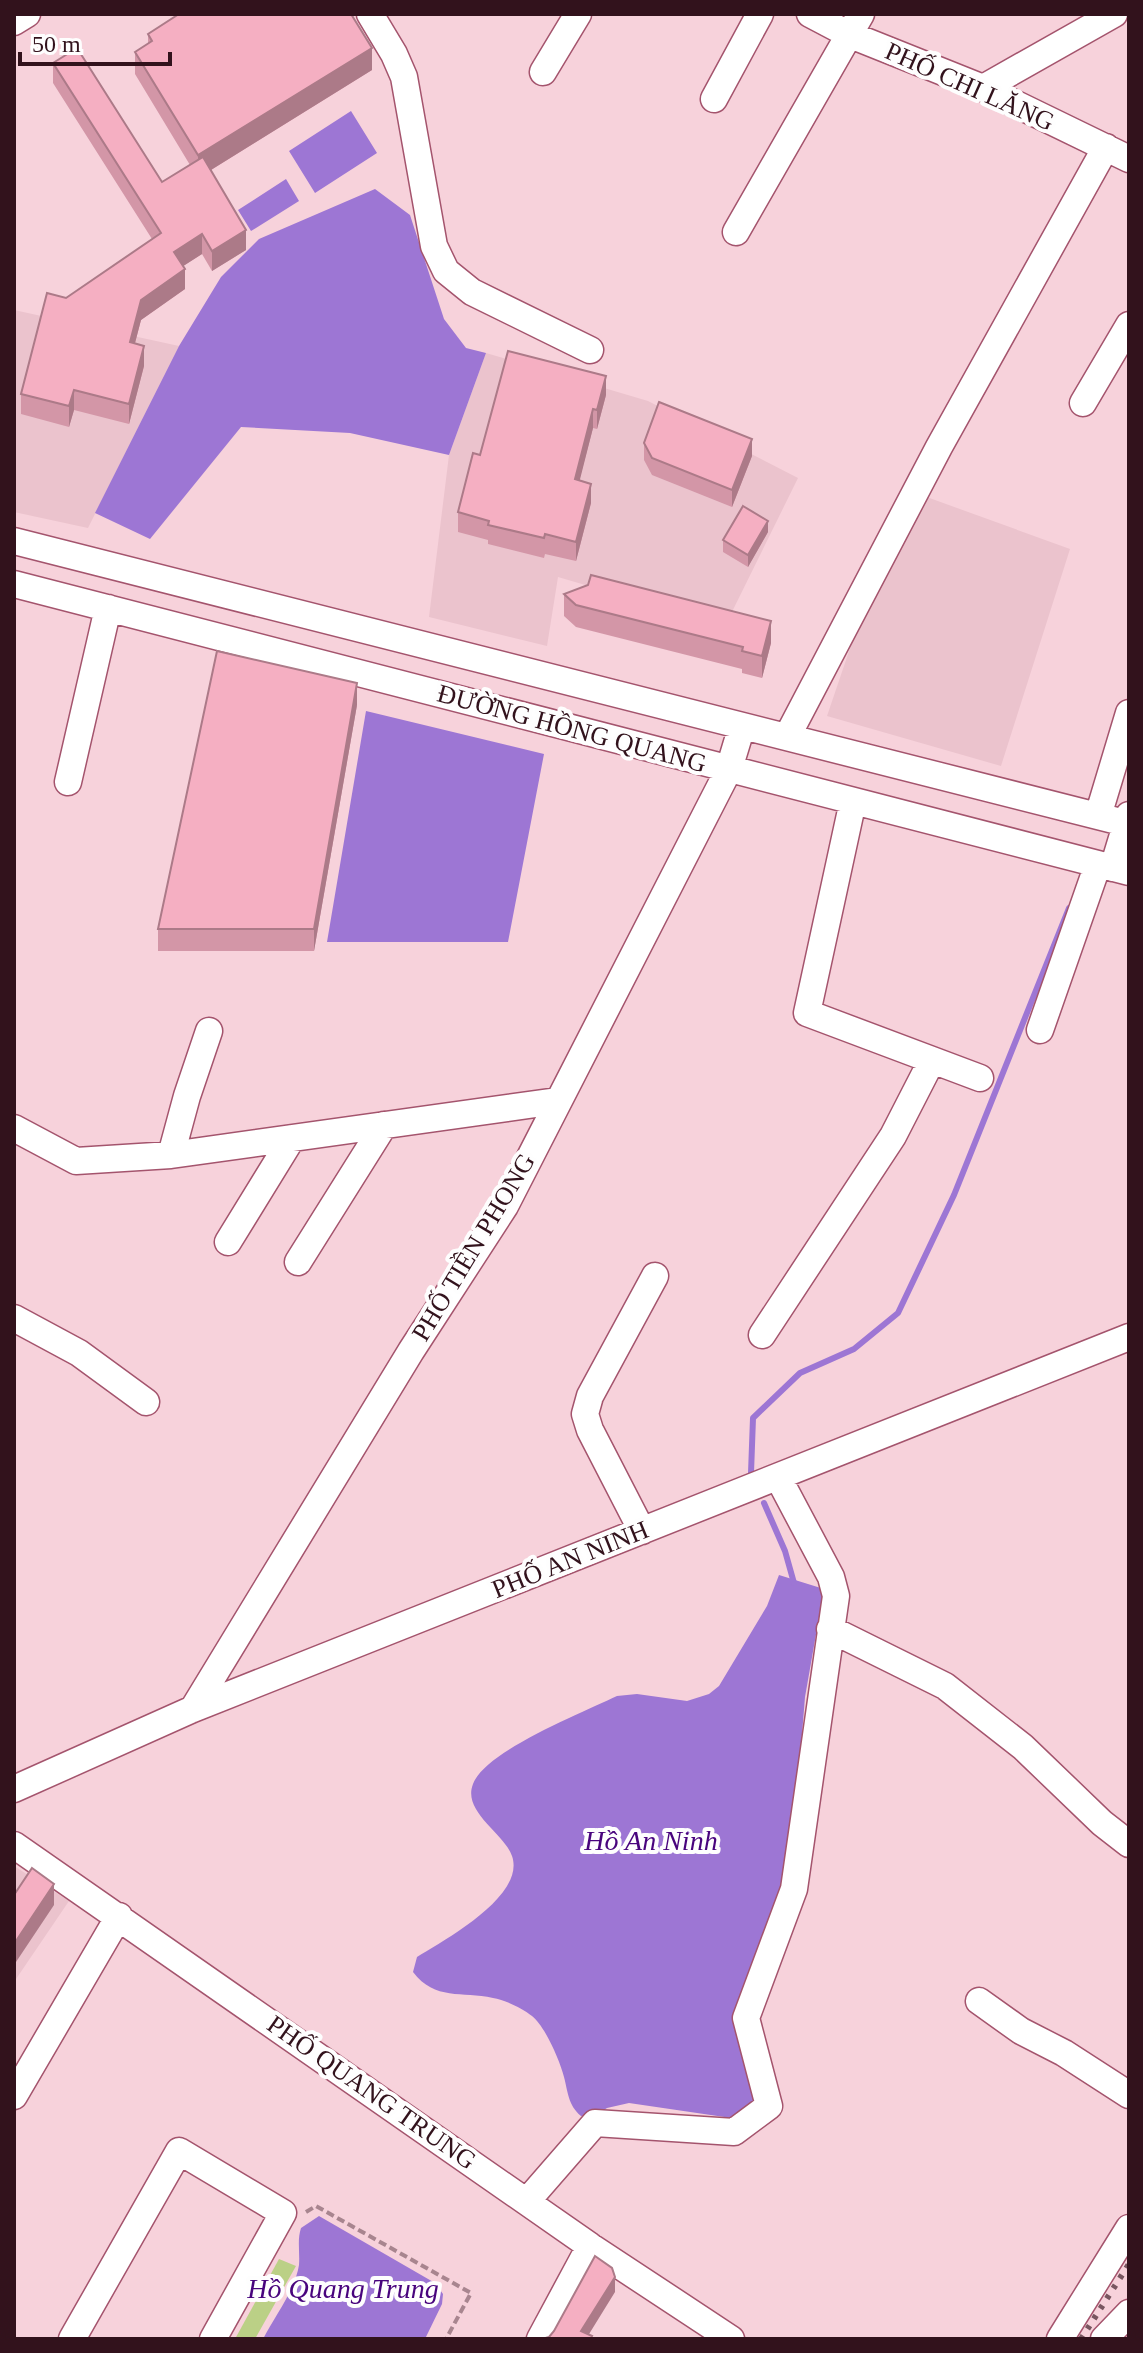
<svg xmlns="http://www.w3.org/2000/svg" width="1143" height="2353" viewBox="0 0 1143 2353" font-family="Georgia,serif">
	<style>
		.built { fill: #ebc3cd }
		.green { fill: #bbd086 }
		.water { fill: #9d76d4 }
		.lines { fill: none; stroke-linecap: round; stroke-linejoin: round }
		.stream { stroke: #9d76d4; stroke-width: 6 }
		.minor-casing { stroke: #a4546d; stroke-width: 29 }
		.path { stroke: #a8858f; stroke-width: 4; stroke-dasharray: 8 4; stroke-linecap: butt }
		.minor { stroke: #fff; stroke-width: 26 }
		.rail { stroke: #785660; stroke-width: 6; stroke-dasharray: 4 8; stroke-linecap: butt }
		.wall { fill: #d396a7 }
		.shaded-wall { fill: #ac7a88 }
		.building { fill: #f5afc2; stroke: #ac7a88; stroke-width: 2 }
		.labels { text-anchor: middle; stroke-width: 8; stroke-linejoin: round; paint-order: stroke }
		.street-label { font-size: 26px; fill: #32121c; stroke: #fefefe }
		.water-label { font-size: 28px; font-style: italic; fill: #48047d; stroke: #fefefe }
	</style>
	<rect width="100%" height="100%" fill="#f7d2db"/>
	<path class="built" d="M14,310L179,346L88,528L14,512Z
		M486,353L648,401L798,478L725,626L558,577L547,646L429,617L449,455Z
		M924,496L1070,549L1001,766L827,716L862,613Z
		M14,1866L69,1901L14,1982Z"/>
	<path class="green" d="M279,2259L296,2266L255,2339H235Z"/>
	<path class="water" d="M351,111L377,153L315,193L289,151Z
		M286,179L299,201L251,231L238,210Z
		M375,189L410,215L444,319L466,348L486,353L449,455L350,433L241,427L150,539L95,513L179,346L221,277L259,239Z
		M366,711L544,754L508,942H327Z
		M779,1575L824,1589L805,1697L792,1860L742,1995L761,2100L738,2119L629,2103L607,2108L596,2115L581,2116C568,2105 568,2092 564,2077C560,2061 545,2026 532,2016C522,2008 505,2000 493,1998C462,1991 435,2001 413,1972L417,1957C444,1940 526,1896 512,1856C504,1833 462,1812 473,1784C485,1751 584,1712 617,1696L637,1694L687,1701L709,1694L719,1686L767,1606Z
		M319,2216L435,2283L443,2294L442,2304L425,2339H263C275,2316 295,2290 299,2265C300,2252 297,2240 301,2228Z"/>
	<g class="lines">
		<path class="stream" d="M751,1473L753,1418L800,1373L854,1349L898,1313L954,1195L1069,908
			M764,1503L785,1551L794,1583"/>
		<g class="minor-casing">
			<path id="minor" d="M370,14L394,54L404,77L434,246L446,271L472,292L590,350
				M810,14L848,34L983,88L1129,159
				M14,22L27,14
				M543,72L578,14
				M983,88L1114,14
				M714,99L760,14
				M736,232L861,14
				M1083,403L1129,325
				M14,541L1129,824
				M14,584L1129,872
				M787,737L939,447L1106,147
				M68,782L108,608
				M853,801L807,1013L980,1078
				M1098,816L1129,713
				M1113,868L1129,815
				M1040,1030L1098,864
				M14,1128L76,1161L171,1155L557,1101
				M171,1155L187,1096L209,1031
				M228,1242L292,1138
				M298,1262L384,1125
				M14,1318L79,1353L146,1402
				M762,1335L893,1136L932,1060
				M642,1531L590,1430L585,1414L590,1396L655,1276
				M830,1629L945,1686L1023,1747L1102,1823L1129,1844
				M193,1709L411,1351L505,1206L729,769L742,726
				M14,1789L193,1709L1129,1337
				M14,1845L590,2246L731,2339
				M979,2001L1021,2031L1064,2053L1129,2095
				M14,2096L119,1916
				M528,2200L595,2123L734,2132L769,2106L746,2018L794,1889L836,1596L831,1577L778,1477
				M72,2339L179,2151L283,2213L213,2339
				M540,2339L590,2246
				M1060,2339L1129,2228
				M1104,2339L1129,2313"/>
		</g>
		<path class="path" d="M306,2212L316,2206L471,2293L446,2339"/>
		<use href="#minor" class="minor"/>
		<path class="rail" d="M1081,2339L1129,2264"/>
	</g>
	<path class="wall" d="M148,34L372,70L211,170L246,250L212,271L202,254L183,266L185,289L141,320L135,343L144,366L129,424L74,410L69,427L21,414V394L66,298L152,239L53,83V63L162,182L190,165L135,74V52L148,44Z
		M606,395L597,429L593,428L579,481L591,503L576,561L545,554L544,558L488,544V540L458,532V512Z
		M644,443L752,456L732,507L652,475L644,460Z
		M768,532L748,567L723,552V540Z
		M564,594L771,643L762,678L742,673V669L576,627L564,616Z
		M357,705L314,951H158V929Z"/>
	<path class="shaded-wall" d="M372,48V70L198,178V155Z
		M246,230V250L212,271V251Z
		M202,234V254L174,272V252Z
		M185,269V289L141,320L130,362V342L141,300Z
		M144,346V366L129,424V404Z
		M606,376V395L597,429V410Z
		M74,390V410L69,427V406Z
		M593,409V428L575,499V479Z
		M752,439V456L732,507V490Z
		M591,484V503L576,561V542Z
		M768,521V532L748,567V555Z
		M771,621V643L762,678V656Z
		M357,683V705L314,951V929Z
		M54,1884V1905L14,1965V1944Z
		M615,2277V2292L586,2339L581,2331Z"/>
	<path class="building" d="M179,14H351L372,48L198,155L135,52L152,41L148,34Z
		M77,48L162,182L203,157L246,230L212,251L202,234L174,252L185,269L141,300L130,342L144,346L129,404L74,390L69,406L21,394L47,293L66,298L161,233L53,63Z
		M508,351L606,376L597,410L593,409L575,479L591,484L576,542L545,534L544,538L488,525L489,521L458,512L473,453L480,455Z
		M659,402L752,439L732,490L652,458L644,443Z
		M743,506L768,521L748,555L723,540Z
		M591,575L771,621L762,656L742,651L743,647L576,605L564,594L588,585Z
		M217,651L357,683L314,929H158Z
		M32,1868L54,1884L14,1944V1895Z
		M595,2256L612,2268L615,2277L581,2331L592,2336L590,2339H542L549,2337L554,2331Z"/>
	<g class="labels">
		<g class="street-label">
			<text transform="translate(970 86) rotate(24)" y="9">PHỐ CHI LĂNG</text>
			<text transform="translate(572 728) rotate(15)" y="9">ĐƯỜNG HỒNG QUANG</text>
			<text transform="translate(473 1247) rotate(-59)" y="9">PHỐ TIỀN PHONG</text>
			<text transform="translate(570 1559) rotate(-22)" y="9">PHỐ AN NINH</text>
			<text transform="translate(372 2092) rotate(35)" y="9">PHỐ QUANG TRUNG</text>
		</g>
		<g class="water-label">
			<text x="651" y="1850">Hồ An Ninh</text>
			<text x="343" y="2298">Hồ Quang Trung</text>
		</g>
	</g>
	<rect width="1143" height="2353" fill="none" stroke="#32121c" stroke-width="32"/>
	<path d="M20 52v12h150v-12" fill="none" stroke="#32121c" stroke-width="4"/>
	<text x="32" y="52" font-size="24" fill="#32121c" stroke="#fefefe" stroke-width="6" paint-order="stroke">50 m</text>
</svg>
